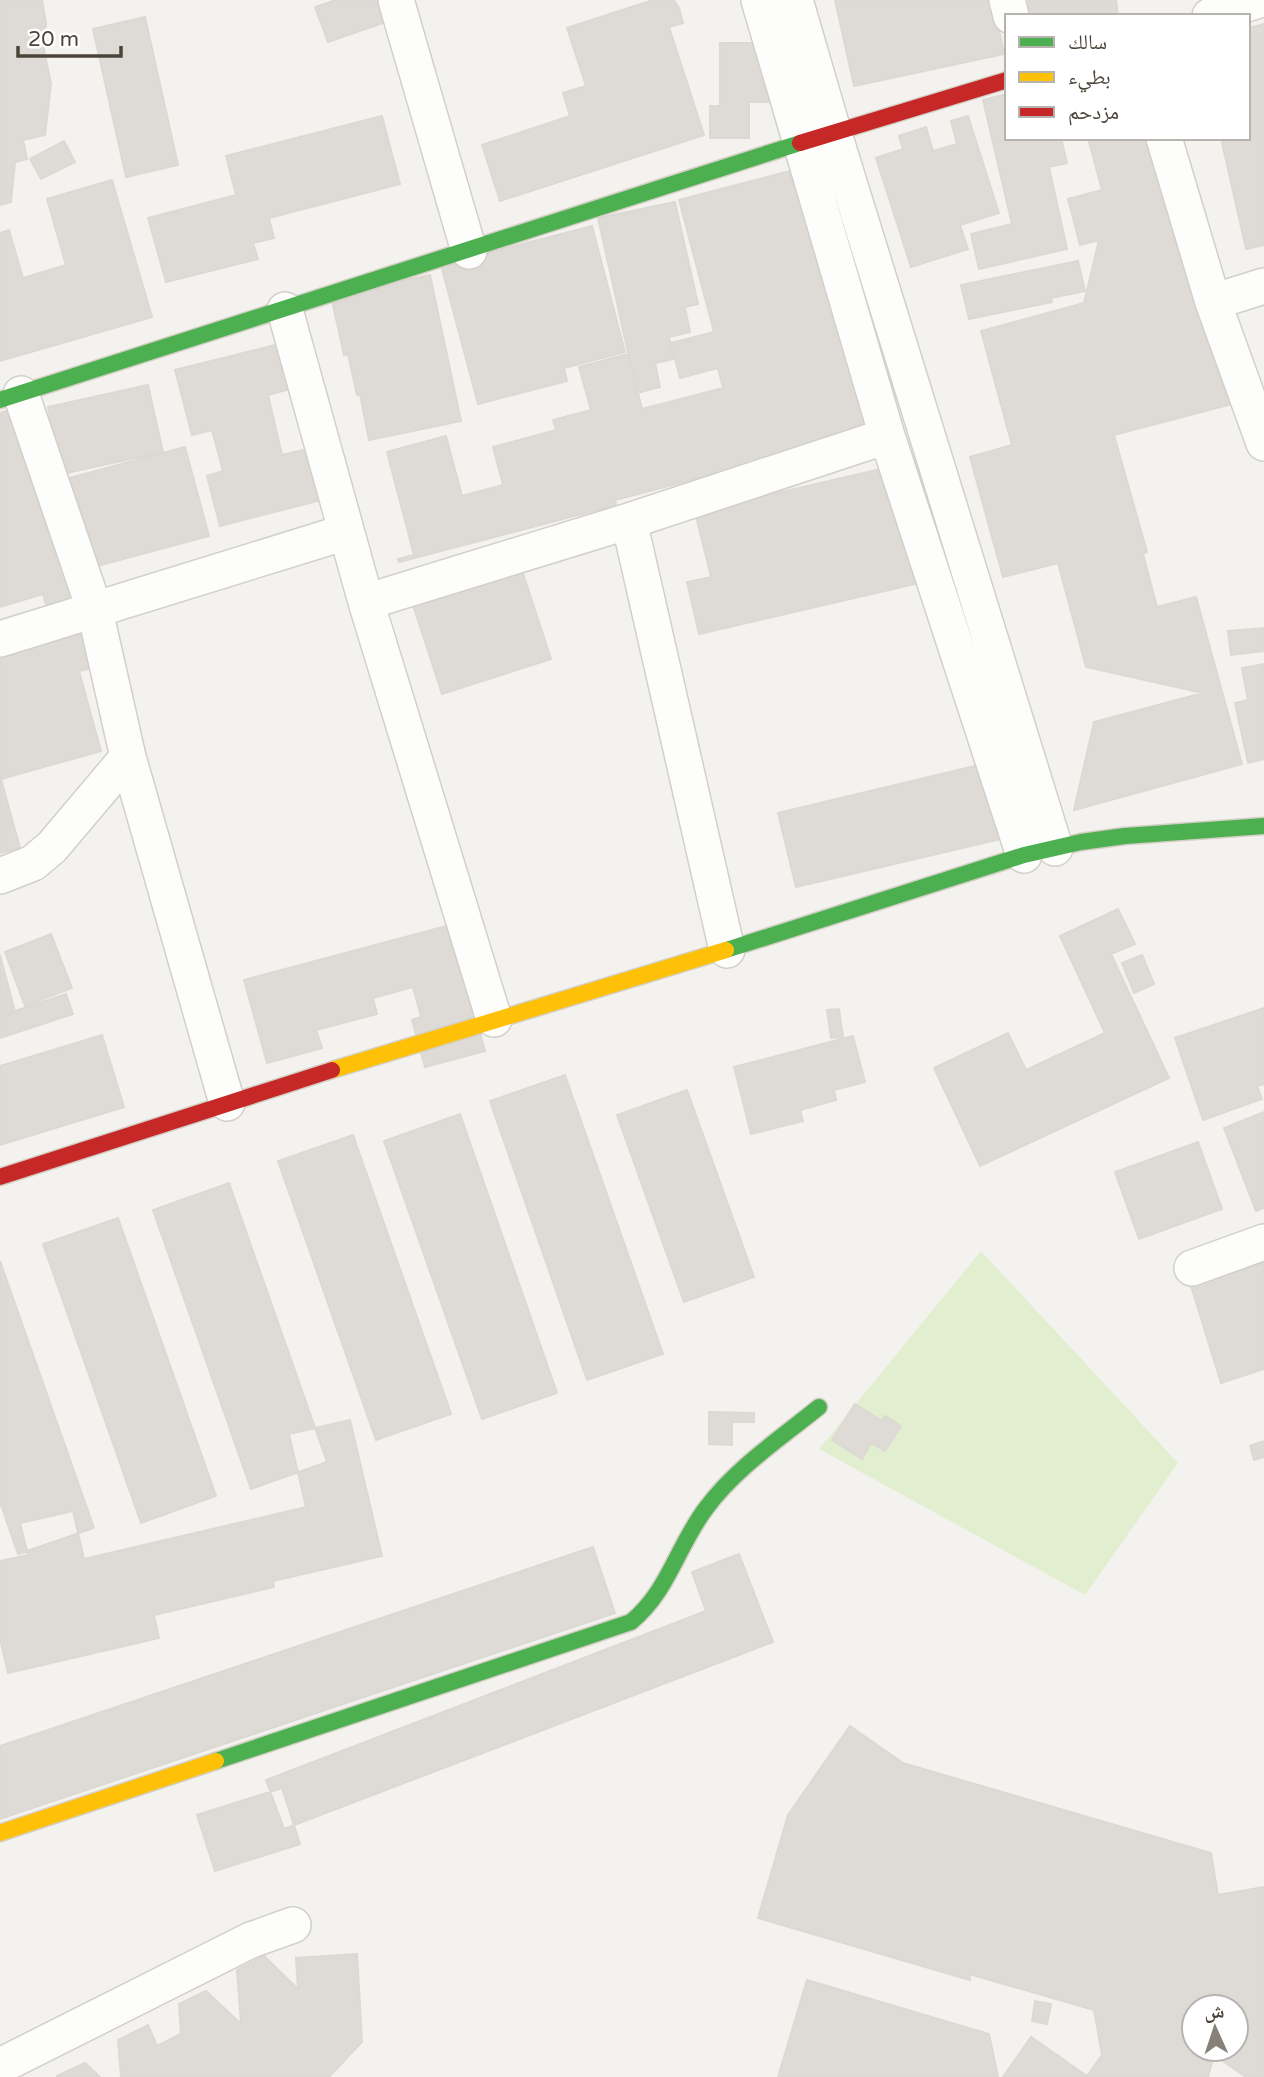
<svg xmlns="http://www.w3.org/2000/svg" width="1264" height="2077" viewBox="0 0 1264 2077" font-family="'Varela Round','Noto Naskh Arabic',sans-serif">
	<style>
		.green { fill: #e1eecf }
		.building { fill: #dedbd6; stroke: #dcd9d4; stroke-width: 2; fill-rule: evenodd }
		.lines { fill: none; stroke-linecap: round; stroke-linejoin: round }
		.street-casing { stroke: #d2d0cb; stroke-width: 38 }
		.fast-casing { stroke: #d3cfc5; stroke-width: 19 }
		.slow-casing { stroke: #d3cfc5; stroke-width: 19 }
		.jam-casing { stroke: #d3cfc5; stroke-width: 19 }
		.street { stroke: #fdfdfc; stroke-width: 35 }
		.fast { stroke: #4caf50; stroke-width: 16 }
		.slow { stroke: #ffc107; stroke-width: 16 }
		.jam { stroke: #c62828; stroke-width: 16 }
	</style>
	<rect width="100%" height="100%" fill="#f4f2ee"/>
	<path class="green" d="M981,1251L1178,1463L1085,1595L819,1449Z"/>
	<path class="building" d="M0,0H42L46,23L44,50L51,84L45,135L23,140L27,159L15,162L11,202L0,205Z
		M336,0H378L386,22L328,42L315,7Z
		M653,0H674L679,8L683,23L669,27L704,135L500,201L482,145L570,116L563,93L586,86L567,28Z
		M835,0H993L1004,54L854,86Z
		M1028,0H1116L1118,16H1030Z
		M145,17L178,165L126,177L93,29Z
		M1264,24V245L1246,249L1221,138H1248V28Z
		M720,43H779V102H749V138H710V106H720Z
		M1007,94V138H1061L1067,163L1049,167L1067,249L979,269L971,234L1012,224L983,100Z
		M382,116L400,184L269,218L274,238L253,243L258,259L166,282L148,218L236,195L226,156Z
		M968,116L999,213L960,225L968,249L911,267L876,158L903,149L899,136L926,127L933,151L957,144L951,121Z
		M1088,138H1176L1247,400L1114,435L1147,552L1143,554L1157,607L1196,597L1242,764L1074,810L1094,722L1203,693L1086,667L1058,563L1003,577L970,457L1012,445L981,331L1084,303L1099,240L1080,245L1068,199L1102,190Z
		M64,141L75,162L41,179L30,159Z
		M798,169L876,432L615,500L616,505L399,562L398,559L414,555L387,452L446,436L462,496L503,485L493,447L556,430L553,420L591,410L579,367L628,354L642,409L723,388L718,368L680,378L671,343L714,332L679,200Z
		M112,180L152,317L0,361V233L9,230L23,278L66,265L47,199Z
		M675,202L698,304L685,307L690,332L669,337L674,359L655,363L660,387L637,393L598,218Z
		M592,226L625,352L564,368L567,381L478,404L441,265Z
		M1078,261L1085,291L1051,298L1052,302L969,319L961,285Z
		M430,275L461,421L369,440L360,394L357,395L348,354L344,355L331,296Z
		M279,344L290,389L268,395L282,455L308,449L321,500L220,526L207,476L223,471L212,430L192,435L175,370Z
		M148,385L163,452L62,474L48,407Z
		M15,408L73,605L48,612L43,594L0,607V413Z
		M185,447L209,536L86,569L62,480Z
		M885,468L919,583L699,634L687,582L711,577L695,512Z
		M521,567L551,659L442,694L412,602Z
		M80,625L92,668L79,671L101,751L1,779L20,848L0,853V647Z
		M1264,628V651L1231,655L1228,631Z
		M1264,664V759L1248,763L1235,703L1248,700L1242,668Z
		M987,763L1005,838L796,887L778,813Z
		M1118,909L1135,944L1111,954L1169,1078L980,1166L934,1068L1008,1033L1026,1070L1105,1033L1060,936Z
		M465,921L471,1001L485,1051L425,1067L412,1020L421,1017L413,987L373,998L377,1014L316,1030L322,1048L267,1063L244,980Z
		M51,934L72,988L25,1006L5,952Z
		M0,955L15,1012L0,1016Z
		M1142,955L1154,984L1134,993L1122,963Z
		M66,994L73,1014L0,1038V1016Z
		M1264,1008V1084L1257,1086L1262,1099L1203,1120L1175,1038Z
		M839,1009L843,1037L831,1038L827,1010Z
		M102,1035L124,1107L0,1145V1066Z
		M853,1036L865,1082L834,1090L836,1100L800,1110L803,1121L751,1134L734,1067Z
		M565,1075L663,1354L587,1380L490,1101Z
		M687,1090L754,1277L684,1302L617,1115Z
		M1264,1112V1208L1256,1211L1224,1128Z
		M460,1114L557,1393L482,1419L384,1141Z
		M353,1135L451,1414L376,1440L278,1161Z
		M1198,1142L1222,1209L1139,1239L1115,1172Z
		M229,1183L327,1462L251,1489L153,1210Z
		M118,1218L216,1496L141,1523L43,1244Z
		M0,1261L94,1528L18,1554L0,1502Z
		M1264,1263V1369L1221,1383L1191,1286Z
		M855,1404L882,1421L885,1416L901,1426L885,1451L871,1443L862,1459L832,1440Z
		M709,1412L754,1413V1422H732V1445L709,1444Z
		M350,1420L382,1556L273,1581L274,1587L154,1615L159,1638L8,1673L0,1639V1561L28,1555L20,1523L73,1511L84,1559L306,1507L289,1434Z
		M1264,1441V1457L1254,1460L1250,1446Z
		M593,1547L615,1613L0,1819V1746Z
		M739,1554L773,1642L284,1829L266,1780L706,1611L692,1572Z
		M850,1726L903,1763L1211,1853L1218,1895L1264,1887V2077H1246L1214,2055L1208,2077H1003L1031,2037L1087,2076L1102,2055L1094,2010L969,1974L970,1980L758,1918L788,1815ZM1194,2007H1236V2049H1194Z
		M282,1788L300,1844L215,1871L197,1815Z
		M357,1954L362,2042L329,2077H121L118,2040L148,2025L157,2046L181,2034L179,2004L206,1991L241,2024L237,1970L264,1956L298,1989L296,1958Z
		M807,1980L989,2034L998,2077H778Z
		M1035,2001L1051,2004L1047,2024L1032,2021Z
		M85,2063L100,2077H57V2076Z"/>
	<g class="lines">
		<g class="street-casing">
			<path id="street" d="M396,0L469,251
				M759,0L887,436L1024,855
				M795,0L834,134L1055,848
				M1007,0L1011,16
				M1210,16L1259,0
				M1164,138L1213,302L1264,286
				M1213,302L1264,443
				M285,310L366,602L494,1019
				M21,394L95,611L128,757L227,1103
				M629,521L727,950
				M366,602L629,521L887,436
				M0,639L346,532
				M0,876L33,863L52,847L128,757
				M1192,1268L1264,1242
				M0,2066L251,1940L293,1925"/>
		</g>
		<g class="fast-casing">
			<path id="fast" d="M0,400L800,143
				M726,950L1024,855L1081,842L1125,836L1264,826
				M216,1761L631,1622C669,1591 678,1544 707,1507C737,1467 781,1438 819,1407"/>
		</g>
		<g class="slow-casing">
			<path id="slow" d="M332,1070L726,950
				M0,1833L216,1761"/>
		</g>
		<g class="jam-casing">
			<path id="jam" d="M800,143L1007,80
				M0,1177L332,1070"/>
		</g>
		<use href="#street" class="street"/>
		<use href="#fast" class="fast"/>
		<use href="#slow" class="slow"/>
		<use href="#jam" class="jam"/>
	</g>
	<rect x="1005" y="14" width="245" height="126" fill="#ffffff" stroke="#b7b4b0" stroke-width="2"/>
	<rect x="1019" y="37" width="35" height="10" fill="#4caf50" stroke="#b7b4b0" stroke-width="2"/>
	<text x="1068" y="49" font-size="21" fill="#4b4439">سالك</text>
	<rect x="1019" y="72" width="35" height="10" fill="#ffc107" stroke="#b7b4b0" stroke-width="2"/>
	<text x="1068" y="84" font-size="21" fill="#4b4439">بطيء</text>
	<rect x="1019" y="107" width="35" height="10" fill="#c62828" stroke="#b7b4b0" stroke-width="2"/>
	<text x="1068" y="119" font-size="21" fill="#4b4439">مزدحم</text>
	<g transform="translate(1215 2028) rotate(357)"><circle r="33" fill="#ffffff" stroke="#b7b4b0" stroke-width="2"/>
	<path d="M0-5L12 26L0 18L-12 26Z" fill="#868178"/>
	<text y="-10" font-size="19" font-weight="bold" text-anchor="middle" fill="#4b4439">ش</text>
	</g>
	<path d="M18 46v10h103v-10" fill="none" stroke="#4b4439" stroke-width="3.5"/>
	<text x="28" y="46" font-size="21" fill="#4b4439" stroke="#ffffff" stroke-width="5" paint-order="stroke">20 m</text>
</svg>
